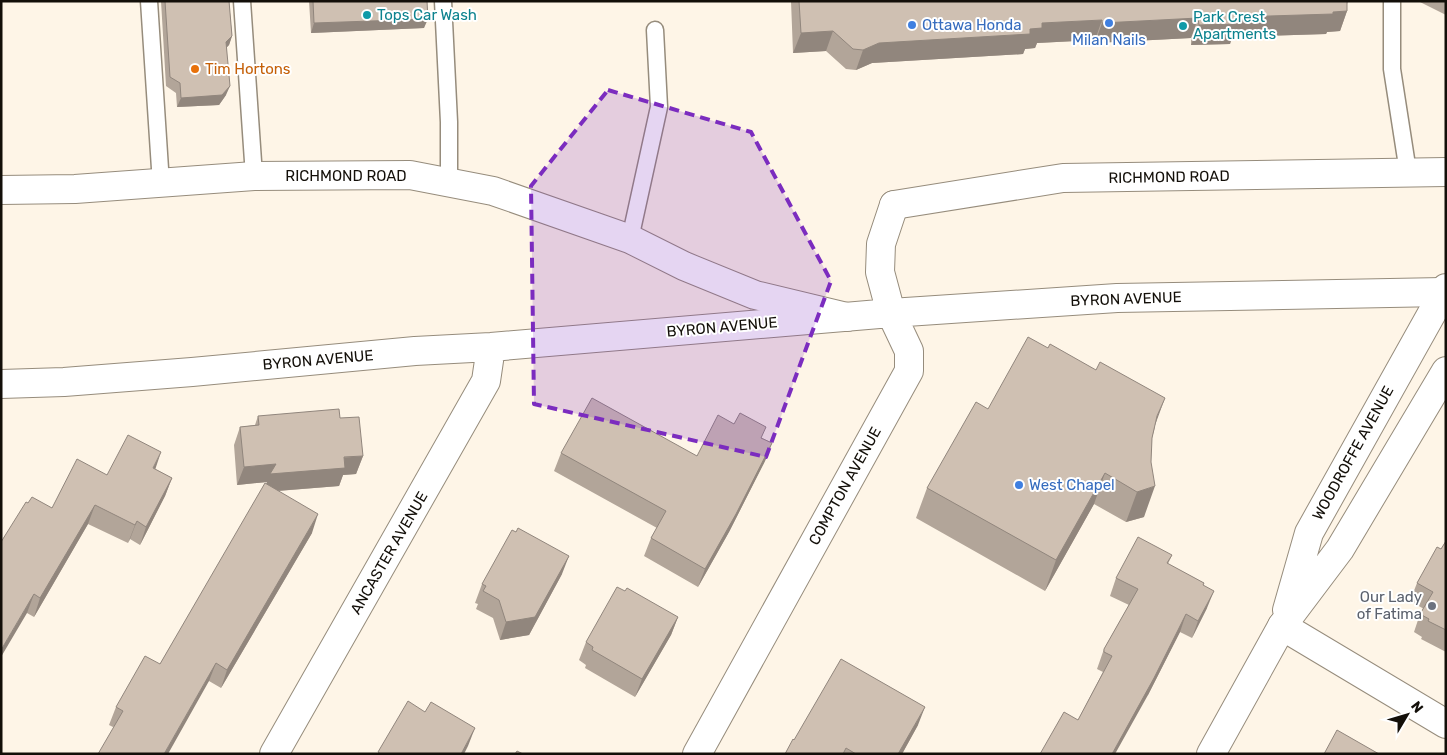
<svg xmlns="http://www.w3.org/2000/svg" width="1447" height="755" viewBox="0 0 1447 755" font-family="Rubik,sans-serif">
	<style>
		.lines { fill: none; stroke-linecap: round; stroke-linejoin: round }
		.service-casing { stroke: #968c7c; stroke-width: 19 }
		.minor-casing { stroke: #968c7c; stroke-width: 30 }
		.secondary-casing { stroke: #968c7c; stroke-width: 30 }
		.service { stroke: #fff; stroke-width: 16 }
		.minor { stroke: #fff; stroke-width: 28 }
		.secondary { stroke: #fff; stroke-width: 28 }
		.wall { fill: #b2a599 }
		.shaded-wall { fill: #91867d }
		.building { fill: #cfc0b2; stroke: #91867d }
		.marked { fill: #7b2cbf; fill-opacity: 0.2; stroke: #7b2cbf; stroke-width: 4; stroke-dasharray: 10 6; stroke-linejoin: round }
		.culture-dot { fill: #0f9aa8; stroke: #fff; stroke-width: 2 }
		.shop-dot { fill: #3f7fe0; stroke: #fff; stroke-width: 2 }
		.food-dot { fill: #e8710a; stroke: #fff; stroke-width: 2 }
		.worship-dot { fill: #6b7280; stroke: #fff; stroke-width: 2 }
		.labels { text-anchor: middle; stroke-width: 4; stroke-linejoin: round; paint-order: stroke }
		.culture-label { font-size: 15px; fill: #0d838f; stroke: #fff; text-anchor: start }
		.shop-label { font-size: 15px; fill: #366cbe; stroke: #fff; text-anchor: start }
		.food-label { font-size: 15px; fill: #c56008; stroke: #fff; text-anchor: start }
		.street-label { font-size: 15px; fill: #130f09; stroke: #fff }
		.worship-label { font-size: 15px; fill: #5b616d; stroke: #fff; text-anchor: end }
	</style>
	<rect width="100%" height="100%" fill="#fef5e7"/>
	<g class="lines">
		<g class="service-casing">
			<path id="service" d="M149,1L161,184
				M242,1L254,176
				M443,1L449,122V183
				M1392,1V69L1408,172
				M630,239L659,107L655,30"/>
		</g>
		<g class="minor-casing">
			<path id="minor" d="M1,384L64,382L192,372L415,351L491,347L891,313L1117,298L1443,292
				M1282,626L1446,724
				M274,754L486,381L491,347
				M697,754L909,371V351L891,313L880,272L881,244L894,205"/>
		</g>
		<g class="secondary-casing">
			<path id="secondary" d="M1,190L75,189L254,176L410,175L493,191L630,239L684,266L755,295L847,317
				M894,205L1063,178L1446,172
				M1287,610L1309,533L1446,288
				M1211,754L1282,626L1340,549L1446,371"/>
		</g>
		<use href="#service" class="service"/>
		<use href="#minor" class="minor"/>
		<use href="#secondary" class="secondary"/>
	</g>
	<path class="wall" d="M161,1H229L232,36L229,45L227,47L226,95L219,105L177,107L176,93L166,86Z
		M309,1H427L424,28L311,33Z
		M791,1H1348L1347,4V11L1340,31L1327,32L1326,34L1232,37L1230,44L1191,45V38L1095,43V40L1037,43L1035,48L1025,49L1023,54L872,63L856,70L846,69L826,51L793,53Z
		M1418,1H1446V15Z
		M258,416L340,418L363,456L356,474L343,475L339,486L278,491L312,533L221,688L209,681L113,727L109,725L116,707L160,664L266,484L267,482L237,485L234,445L240,427L255,425Z
		M734,424L772,443L765,461L729,532L698,587L644,556L651,538L657,528L554,471L561,453L697,456Z
		M1155,427L1152,438L1144,517L1126,522L1094,504L1045,591L916,518L927,488Z
		M155,469L172,478L165,496L140,545L130,539L128,543L88,524L34,617L27,613L28,503L52,508Z
		M1446,541V652L1421,639L1422,637L1414,632L1420,614L1424,609L1410,601L1417,583L1441,549Z
		M1172,555L1168,564L1204,583L1203,585L1207,608L1192,638L1180,632L1148,695L1078,720L1103,672L1097,669L1104,649L1129,605L1110,596L1116,578Z
		M562,574L529,635L500,640L493,618L476,609L478,604L475,603L482,584Z
		M678,617L671,635L635,697L585,668L586,665L579,660L586,642Z
		M918,725L902,754H785L794,740Z"/>
	<path class="shaded-wall" d="M1347,11L1340,31L1327,32L1326,34L1232,37L1230,44L1191,45L1199,25L1237,17Z
		M1198,18L1191,38L1095,43L1102,23Z
		M428,19L424,28L311,33L314,23Z
		M1102,20L1095,40L1037,43L1035,48L1025,49L1023,54L872,63L856,70L863,50L879,43L1030,29L1042,23Z
		M833,31L826,51L793,53L801,33Z
		M232,36L229,45L223,51L226,42Z
		M230,86L226,95L219,105L177,107L181,98Z
		M1165,398L1154,428L1157,416Z
		M772,443L765,461L729,532L698,587L705,569Z
		M161,452L155,470L153,468Z
		M363,456L356,474L343,475L339,486L263,492L267,482L237,485L244,467Z
		M1105,473L1094,504L1045,591L1056,560Z
		M172,478L165,496L140,545L146,527Z
		M1155,486L1144,517L1126,522L1137,492Z
		M95,505L88,524L34,617L40,598Z
		M318,514L312,533L221,688L227,670Z
		M137,521L130,539L128,543L135,525Z
		M569,556L562,574L529,635L500,640L506,622Z
		M1214,591L1207,608L1192,638L1198,621Z
		M34,594L27,613L1,657V650Z
		M1186,614L1180,632L1148,695L1115,754H1112Z
		M678,617L671,635L635,697L642,679Z
		M216,663L209,681L168,754H164Z
		M925,707L918,725L902,754H898Z
		M475,728L468,746L464,754H461Z"/>
	<path class="building" d="M165,1H229L232,36L226,42L230,86L222,95L181,98L180,83L170,77Z
		M313,1H427L428,19L314,23Z
		M799,1H1347V11L1333,12V14L1237,17V24L1199,25L1198,18L1102,23V20L1042,23V28L1030,29V34L879,43L863,50L853,49L833,31L801,33Z
		M1028,337L1048,348L1050,344L1096,370L1100,362L1165,398L1157,416L1152,438L1151,462L1155,486L1137,492L1105,473L1056,560L927,488L976,402L988,409Z
		M592,398L697,456L718,415L734,424L740,413L766,427L761,438L772,443L736,514L705,569L651,538L666,511L561,453Z
		M339,409L340,418L359,417L363,456L344,457L345,468L270,474L276,464L244,467L240,427L259,425L258,416Z
		M128,435L161,452L153,468L172,478L146,527L137,521L135,525L95,505L40,598L34,594L1,650V542L26,502L28,503L32,497L52,508L77,459L107,475Z
		M265,483L318,514L227,670L216,663L164,754H98L123,711L116,707L145,656L160,664Z
		M518,528L569,556L535,617L506,622L499,600L483,591L486,586L482,584L512,530L516,532Z
		M1138,537L1172,555L1167,563L1204,583L1203,585L1214,591L1198,621L1186,614L1154,678L1112,754H1040L1064,712L1078,720L1112,656L1104,652V649L1138,589L1116,578Z
		M1446,541V630L1428,621L1429,619L1420,614L1433,592L1417,583L1437,547L1441,549Z
		M617,587L625,591L627,588L678,617L642,679L592,650L593,647L586,642Z
		M841,659L925,707L898,754H856L846,748L843,754H785L793,739L794,740Z
		M408,701L425,712L431,702L475,728L461,754H381L378,752Z
		M1337,730L1379,754H1324Z
		M517,751L523,754H515Z"/>
	<path class="marked" d="M608,90L751,132L831,281L766,457L534,404L531,186Z"/>
	<g class="culture-dot">
		<circle cx="367" cy="15" r="5"/>
		<circle cx="1183" cy="26" r="5"/>
	</g>
	<g class="shop-dot">
		<circle cx="1109" cy="23" r="5"/>
		<circle cx="912" cy="25" r="5"/>
		<circle cx="1019" cy="485" r="5"/>
	</g>
	<circle class="food-dot" cx="195" cy="69" r="5"/>
	<circle class="worship-dot" cx="1432" cy="606" r="5"/>
	<g class="labels">
		<g class="culture-label">
			<text x="377" y="20">Tops Car Wash</text>
			<text x="1193" y="22">Park Crest<tspan x="1193" dy="17">Apartments</tspan></text>
		</g>
		<g class="shop-label">
			<text x="922" y="30">Ottawa Honda</text>
			<text x="1109" y="45" text-anchor="middle">Milan Nails</text>
			<text x="1029" y="490">West Chapel</text>
		</g>
		<g class="food-label">
			<text x="205" y="74">Tim Hortons</text>
		</g>
		<g class="street-label">
			<text x="346" y="181">RICHMOND ROAD</text>
			<text transform="translate(1169 177) rotate(-1)" y="5">RICHMOND ROAD</text>
			<text transform="translate(1126 299) rotate(-2)" y="5">BYRON AVENUE</text>
			<text transform="translate(722 327) rotate(-5)" y="5">BYRON AVENUE</text>
			<text transform="translate(318 360) rotate(-5)" y="5">BYRON AVENUE</text>
			<text transform="translate(1353 453) rotate(-61)" y="5">WOODROFFE AVENUE</text>
			<text transform="translate(845 486) rotate(-61)" y="5">COMPTON AVENUE</text>
			<text transform="translate(389 553) rotate(-60)" y="5">ANCASTER AVENUE</text>
		</g>
		<g class="worship-label">
			<text x="1422" y="602">Our Lady<tspan x="1422" dy="17">of Fatima</tspan></text>
		</g>
	</g>
	<rect width="1447" height="755" fill="none" stroke="#130f09" stroke-width="5"/>
	<g transform="translate(1407 715) rotate(52)" stroke="#ffffff" stroke-width="4" paint-order="stroke">
	<path d="M0-4L9 19L0 12L-9 19Z" fill="#130f09"/>
	<text y="-8" font-size="14" font-weight="bold" text-anchor="middle" fill="#130f09">N</text>
	</g>
</svg>
